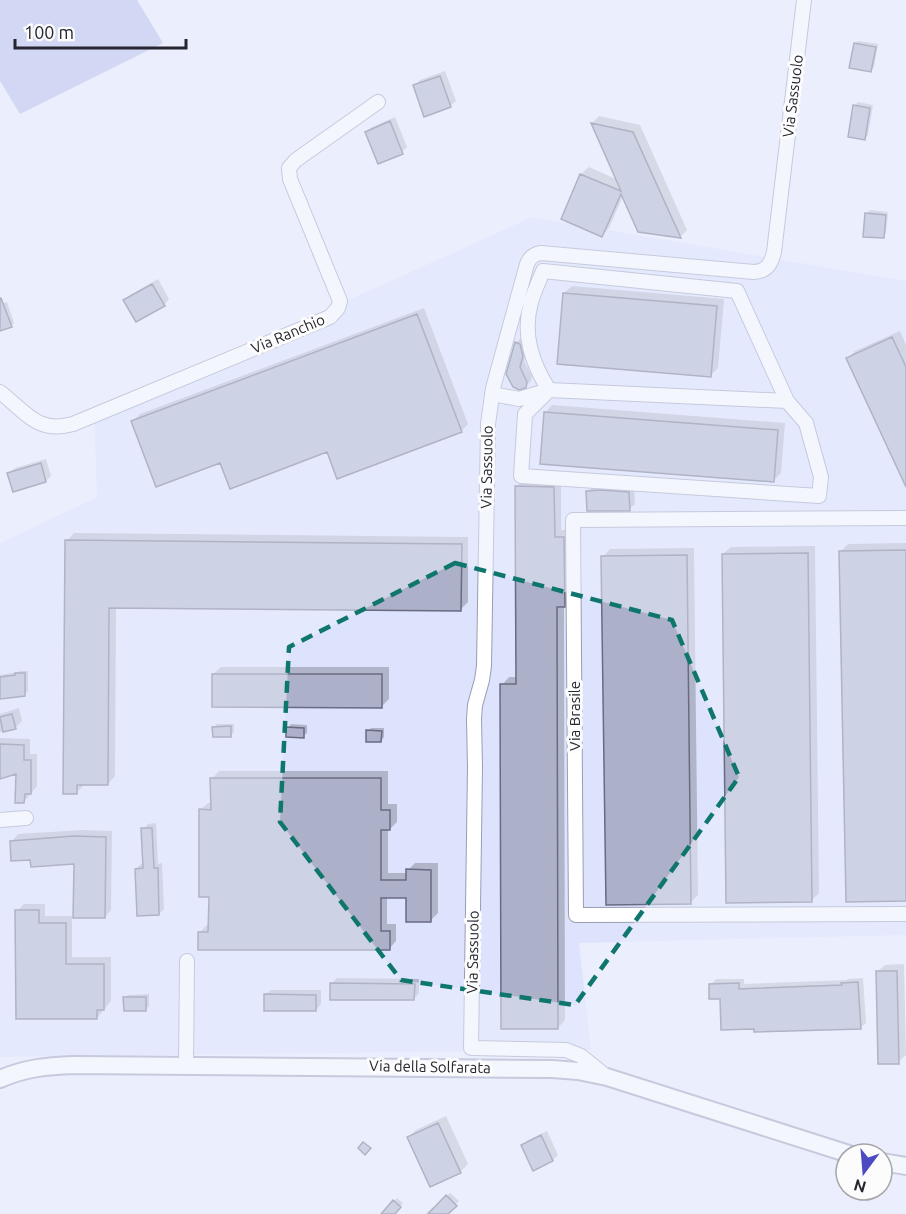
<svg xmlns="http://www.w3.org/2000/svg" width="906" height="1214" viewBox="0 0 906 1214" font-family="Ubuntu,sans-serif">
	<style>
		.built { fill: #dee3fd }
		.green { fill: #b4bbe7 }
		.shadow { fill: #0003 }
		.building { fill: #acb0c8; stroke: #686b81; stroke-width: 1.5 }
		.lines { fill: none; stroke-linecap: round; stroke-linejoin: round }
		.minor-casing { stroke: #999db4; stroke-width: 16 }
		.major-casing { stroke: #999db4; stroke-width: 20 }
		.minor { stroke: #fff; stroke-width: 14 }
		.major { stroke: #fff; stroke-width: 16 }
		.marked { fill: none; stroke: #0f766e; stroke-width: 4.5; stroke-dasharray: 12 8; stroke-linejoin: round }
		.labels { text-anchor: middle; stroke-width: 6; stroke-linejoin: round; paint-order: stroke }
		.street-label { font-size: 15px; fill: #25262f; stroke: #fcfcfc }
	</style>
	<rect width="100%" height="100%" fill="#ebeefd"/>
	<path class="built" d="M532,217L906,281V935L579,943L591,1050L0,1057V543L97,497L94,415Z"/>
	<path class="green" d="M0,0H137L163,43L20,114L0,81Z"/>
	<path class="shadow" d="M858,41L878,44L874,67L871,70L855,44Z
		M445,71L456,101L450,106L415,85L420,80Z
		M858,102L873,105L868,135L865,138L854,106Z
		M599,116L640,125L687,230L680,237L623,196L609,228L602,235L563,218L581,174L589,167L618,180L592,123Z
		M395,117L407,147L402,152L366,132L372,127Z
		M870,210L888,212L886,233L883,237L867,214Z
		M158,279L169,299L164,305L125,300L130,295Z
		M572,286L724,299L718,368L710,376L564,293Z
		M7,302L14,323L11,326L0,330V304Z
		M424,308L468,424L461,431L328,450L221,461L133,422L140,414Z
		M900,331L906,345V483L848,359L855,351Z
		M522,337L528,350L524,361L532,376L531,381L525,386L519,388L516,343Z
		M552,405L785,423L781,473L774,480L545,413Z
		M46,459L51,476L46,481L9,473L15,468Z
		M524,479L561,480V530H571V598L564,606L565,1020L558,1028L502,685L509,677H517V486Z
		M593,486L634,487L635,504L629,509L588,492Z
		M74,533L468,537V602L461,609L116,606L115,776L108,784H84V785L76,793L67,541Z
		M906,543V899L840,552L848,544Z
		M815,546L819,893L812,900L723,554L731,547Z
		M694,548L698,895L691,902L603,557L610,549Z
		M221,667H389V699L381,707L213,674Z
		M20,671H28V691L24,695L0,698V675L18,672Z
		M19,708L22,721L15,728L0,732V714Z
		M217,724H234V732L231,735L214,728Z
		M291,724L307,725V733L303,736L288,728Z
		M371,728H384V737L381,741L368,731Z
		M0,738L30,739V754H37V786L24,802L17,772L0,777Z
		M219,771H388V804H397V822L390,829H388V873H408V870L415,863H438V913L431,920L408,897H387V924H396V941L389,949L200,932L207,925H210V896L200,810L208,803H212V779Z
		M156,823L158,864L162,863L164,909L159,914L136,869L141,864H144L143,829L148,824Z
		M82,830L112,831L111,910L105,917L72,916V957H111V1001L97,1018L17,911L24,904H45V916H74L75,863L32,859L12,841L18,834Z
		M904,964L906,1055L898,1062L877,972L885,965Z
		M337,978L419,979V993L414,999L331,984Z
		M863,978L866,1023L860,1028H755L722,997L711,984L716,979H744V984L847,980L848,979Z
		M271,990H321V1004L316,1010L265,995Z
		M149,994V1006L146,1009L125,998L128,995Z
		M446,1116L468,1164L460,1172L409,1137L416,1130Z
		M547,1131L558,1155L553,1160L533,1169L522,1145L528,1140Z
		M450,1193L459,1201L449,1211L438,1214H425L433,1207L435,1209Z
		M397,1198L403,1203L394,1214H383Z"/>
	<path class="building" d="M854,43L876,47L871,72L849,68Z
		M440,76L451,107L424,117L413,85Z
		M853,105L870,108L865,140L848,137Z
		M390,121L403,154L378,164L365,132Z
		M591,123L633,132L681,238L638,232L621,194L602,237L561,219L580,174L621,191Z
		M865,213L886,215L884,238L863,237Z
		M152,284L165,306L136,322L123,300Z
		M563,293L717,306L711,377L557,364Z
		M0,298H1L12,327L0,331Z
		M417,314L462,432L337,479L327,452L230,489L220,463L156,487L131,421Z
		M892,337L906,367V487L846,358Z
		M515,342L520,344L523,356L520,367L527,382L526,388L519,390L513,387L506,374Z
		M544,412L778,430L774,482L540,464Z
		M41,463L46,482L13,492L7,473Z
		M515,486L554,487L555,537H564L565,607H557L558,1029H501L500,684H516Z
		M602,490L629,492L630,511H587L586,491Z
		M65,540L462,544L461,611L109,608L108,785H77V794H63Z
		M906,550V901L846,902L839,551Z
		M808,553L812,902L726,903L722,554Z
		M687,555L691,904L606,905L601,556Z
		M15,673H25V696L0,699V677L15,675Z
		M212,674H382V708L212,707Z
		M12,714L16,729L3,732L0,717Z
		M231,726V737H213L212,727Z
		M286,727L304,728V738L286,737Z
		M366,730L382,731L381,742H366Z
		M0,744L24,745V760H31V794H25L24,803H15L16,774L0,779Z
		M210,778H381V810H390V830H381V880H406V869L431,870V922H406V898H381V931H390V950H198V932H208L209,897H199V809L211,810Z
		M141,828H152L154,868H158L159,915L137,916L135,869L143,868Z
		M74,836L106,837L105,918H73L74,864L31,867L30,860L11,861L10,841Z
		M15,910H39V923H66V964H104V1010H97V1019H16Z
		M876,971H897L899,1064H878Z
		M858,982L861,1029L754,1032V1029L721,1030L720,999H709V984L739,983V989L842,985L841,983Z
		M330,983L415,984L414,1000H330Z
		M264,994L316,995V1011H264Z
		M123,997H146V1011H124Z
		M438,1123L461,1173L430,1187L407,1137Z
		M541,1135L553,1161L533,1171L521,1145Z
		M363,1142L371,1148L365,1155L358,1148Z
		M446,1195L457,1206L448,1214H428Z
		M393,1200L401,1207L395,1214H381Z"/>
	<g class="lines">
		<g class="minor-casing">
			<path id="minor" d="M0,392C26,412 37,434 73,424L330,317L338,308L340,301L290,179L289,168L296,160L378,102
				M492,394L519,399L549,390L525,414L521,476L819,496L821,477L806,423L787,401L737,291L543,271C539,281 534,292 531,302C522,335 532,363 549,390L787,401
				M906,518L573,520L576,915L906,914
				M0,820L26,818
				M186,1066L187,961
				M607,1077L581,1056L566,1050L471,1048L475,767L474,719L475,705L482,680L484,666L488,424L493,388L527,264C530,257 534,254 541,253L754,272C767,271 771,264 774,252L804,0"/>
		</g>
		<g class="major-casing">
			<path id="major" d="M0,1079C25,1068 47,1066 74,1065L552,1069L578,1071L607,1077L849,1154
				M882,1162L906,1166"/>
		</g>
		<use href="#minor" class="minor"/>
		<use href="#major" class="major"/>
	</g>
	<path d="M0 0H906V1214H0ZM455,563L672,620L739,777L575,1005L401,980L280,822L289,647Z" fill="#ebeefd" fill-opacity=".55" fill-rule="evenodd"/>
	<path class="marked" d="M455,563L672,620L739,777L575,1005L401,980L280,822L289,647Z"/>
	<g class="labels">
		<g class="street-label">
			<text transform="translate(793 96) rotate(-83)" y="5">Via Sassuolo</text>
			<text transform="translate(288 334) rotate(-23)" y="5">Via Ranchio</text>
			<text transform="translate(487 467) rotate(-89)" y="5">Via Sassuolo</text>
			<text transform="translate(575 716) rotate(-90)" y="5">Via Brasile</text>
			<text transform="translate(473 952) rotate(-89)" y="5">Via Sassuolo</text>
			<text transform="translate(430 1067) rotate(1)" y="5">Via della Solfarata</text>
		</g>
	</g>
	<g transform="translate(864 1172) rotate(196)"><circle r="28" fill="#fcfcfc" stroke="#a6a6aa" stroke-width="1.5"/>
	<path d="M0-4.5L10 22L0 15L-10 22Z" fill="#4d4bc1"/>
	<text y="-9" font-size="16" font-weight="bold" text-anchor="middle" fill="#25262f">N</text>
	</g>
	<path d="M15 39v9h171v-9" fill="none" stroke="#25262f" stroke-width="3"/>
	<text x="24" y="39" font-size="18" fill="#25262f" stroke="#fcfcfc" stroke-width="4.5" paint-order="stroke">100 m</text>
</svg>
